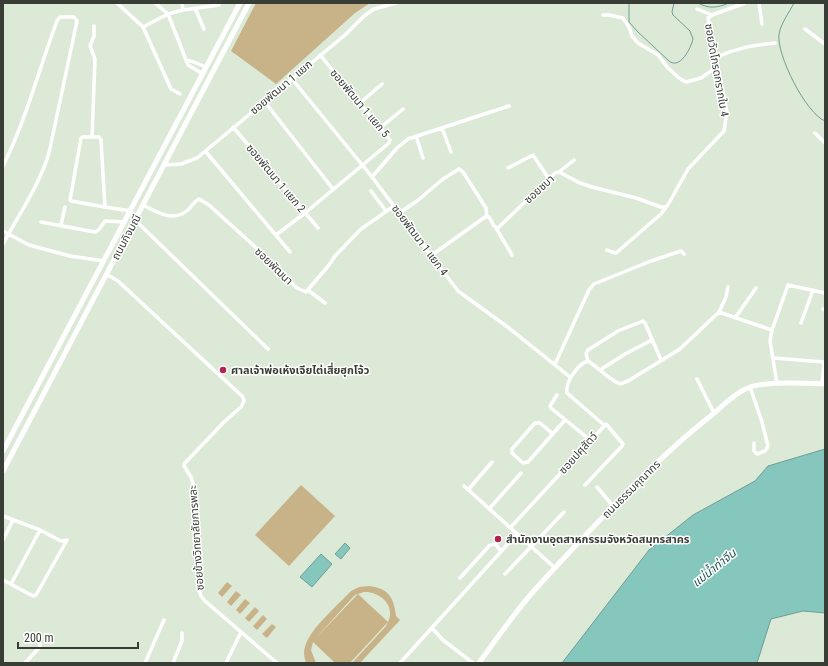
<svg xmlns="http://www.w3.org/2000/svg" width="828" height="666" viewBox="0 0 828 666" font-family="'Roboto Condensed','Noto Sans Thai',sans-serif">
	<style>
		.green { fill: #c8b288; fill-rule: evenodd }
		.water { fill: #85c7bd; stroke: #6e9e94 }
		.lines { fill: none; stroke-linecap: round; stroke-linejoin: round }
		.stream { stroke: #6e9e94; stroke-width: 1 }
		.street { stroke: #fff; stroke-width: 3.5 }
		.secondary { stroke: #fff; stroke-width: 5 }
		.poi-dot { fill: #b32352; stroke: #fff; stroke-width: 1.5 }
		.labels { text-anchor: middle; stroke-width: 3; stroke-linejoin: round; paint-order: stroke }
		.street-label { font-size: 11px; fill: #383d36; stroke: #fff }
		.poi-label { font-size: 11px; font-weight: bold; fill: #383d36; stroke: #fff; text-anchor: start }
		.water-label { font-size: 12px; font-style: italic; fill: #1f5650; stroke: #fff }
	</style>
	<rect width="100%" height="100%" fill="#dde9d7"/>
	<path class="green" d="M256,3H370L355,13L276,84L231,51Z
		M301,485L335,516L289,566L255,535Z
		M227,582L232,586L222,597L218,593Z
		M369,586C388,588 394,597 396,616L400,620L360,663H352L386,626L388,622L350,663H335L313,642L311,650L316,663H306C304,656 303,651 306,644C312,627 338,605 351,591L359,587ZM364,592C380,591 396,606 388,622L358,594ZM357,594V595L314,640L354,596Z
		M236,591L241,595L231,606L227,602Z
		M245,599L250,603L240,614L236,610Z
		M255,607L259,611L249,622L245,618Z
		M263,615L267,619L257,630L253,626Z
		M272,624L276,627L267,638L262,634Z"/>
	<path class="water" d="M825,449V613L803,611L771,619L757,663H562L649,550L693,515L755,481L768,466Z
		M345,543L350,548L341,559L335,554Z
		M321,554L332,564L312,587L300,577Z"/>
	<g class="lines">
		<path class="stream" d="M629,3V22L638,32L669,61C680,70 691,48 693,39L690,31L673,15L672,12L674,3
			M698,3C709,9 717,8 729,3
			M794,3C789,13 781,23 779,34C776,54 806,114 825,121"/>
		<path class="street" d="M117,3L143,27L171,89L180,94
			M155,3L168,14L188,65L203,74
			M182,3L183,10
			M759,3L762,24
			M195,8L204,29
			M697,9L712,15
			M603,15H609L623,18L629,27L632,36L638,43L658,55L667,67L679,78L686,82L701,78L718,66
			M94,26V36L90,46L95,59L92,137H99L101,140L105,207L131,211
			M143,27L168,14L183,10L219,5
			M805,29L825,44
			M717,57C737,48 753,45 775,43
			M187,61H191L206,67
			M292,79L372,177L458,291L509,328L570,377
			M264,101L333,189
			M360,103L382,84
			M233,127L318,228
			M380,128L403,109
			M442,128L451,152
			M815,133L825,143
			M416,136L423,158
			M92,137H83L81,138L70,200L71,201L105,207
			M206,152L290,252
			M165,165L181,164L197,158L345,35L364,16L374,9L396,3
			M3,166C26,120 39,69 57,21L60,17H74L77,21L49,153C39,186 19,214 3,244
			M508,168L533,155L549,179
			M559,172L574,160
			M372,177L397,148L408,139L509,106
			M371,191L386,211
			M143,205C157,212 173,223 188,210C192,206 193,202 199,199L209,205L252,244L297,288L306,292L329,265L335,256L361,229L394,206
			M399,213L417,201L443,179L459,169L463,172L486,208L487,217
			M135,220L268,349
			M41,222L95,232C100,231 102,224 105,221L125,222
			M61,225L65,207
			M496,228L512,255
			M3,231L29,245L70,256L104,261
			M276,235L305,213L389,143L390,140L320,55
			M607,250L612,252L616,253L661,214L669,203L688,169L724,131L727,112L708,18L712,15L745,3
			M432,255L485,217H489L494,226L498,228L555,173L559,172L580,183L592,187L636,198L661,207H666
			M106,274L118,281L243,397L244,401L241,407L224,422L184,464V466L191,477L193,483L197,535L199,590L201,596L205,601L277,663
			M308,290L325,303
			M823,309L825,310
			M719,312L726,297L728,287
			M735,318L756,288
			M801,323L813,290
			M774,358L823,362L824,364L822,384
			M588,361L586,354L588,350L618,331L643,321L645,323L661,360
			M555,364L589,290L594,284L651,261L681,251L684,254
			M600,370L625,354L652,340
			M697,379L714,413
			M777,384L770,341L772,330L788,285L825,293
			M750,387L762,422L768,446L765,451L757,454L754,451V443
			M557,395L550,406L551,408L590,440
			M604,425L567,393C565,382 578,364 588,361C599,368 608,379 620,384L628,381L680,349L719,312L772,330
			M553,434L540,423H535L512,449V453L523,463L528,462L565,420
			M464,486L555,568
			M597,487L613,506
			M468,490L492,462
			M489,509L521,473
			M3,516L40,530L61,541L67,540
			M510,528L606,424L623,444L622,446L585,485
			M3,540L13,520
			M505,574L564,512
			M460,578L490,545L495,544L501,551
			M3,580L33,596L36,595L67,540
			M11,584L40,530
			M432,628L443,640L473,663
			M25,663L40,647V644L38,641
			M145,663L164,620
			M173,663L182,641V633
			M226,663L241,632
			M400,663L517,534"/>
		<path class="secondary" d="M3,451L240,3
			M3,471C85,315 167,159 249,3
			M479,663C496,639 513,615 532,593C555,567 579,542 602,518C636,482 670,448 708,418C721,408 734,393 750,387C767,381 805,383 825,384"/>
	</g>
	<g class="poi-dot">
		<circle cx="223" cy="370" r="4"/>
		<circle cx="498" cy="539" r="4"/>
	</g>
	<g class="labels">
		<g class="street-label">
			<text transform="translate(717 70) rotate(80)" y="4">ซอยวัดโกรดกรากใน 4</text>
			<text transform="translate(281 87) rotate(-40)" y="4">ซอยพัฒนา 1 แยก</text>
			<text transform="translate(360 103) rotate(50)" y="4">ซอยพัฒนา 1 แยก 5</text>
			<text transform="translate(276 178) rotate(50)" y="4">ซอยพัฒนา 1 แยก 2</text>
			<text transform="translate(539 189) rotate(-43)" y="4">ซอยชบา</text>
			<text transform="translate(126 237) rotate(-62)" y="4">ถนนกิจมณี</text>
			<text transform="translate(420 240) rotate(53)" y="4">ซอยพัฒนา 1 แยก 4</text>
			<text transform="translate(274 266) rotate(44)" y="4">ซอยพัฒนา</text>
			<text transform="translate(578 453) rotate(-48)" y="4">ซอยปศุสัตว์</text>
			<text transform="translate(631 489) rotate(-45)" y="4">ถนนธรรมคุณากร</text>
			<text transform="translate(196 538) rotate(-94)" y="4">ซอยข้างวิทยาลัยการพละ</text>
		</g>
		<g class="poi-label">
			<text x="231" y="374">ศาลเจ้าพ่อเห้งเจียไต่เสี่ยฮุกโจ้ว</text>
			<text x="506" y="543">สำนักงานอุตสาหกรรมจังหวัดสมุทรสาคร</text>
		</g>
		<g class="water-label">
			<text transform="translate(714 568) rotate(-39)" y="4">แม่น้ำท่าจีน</text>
		</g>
	</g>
	<rect width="828" height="666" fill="none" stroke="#383d36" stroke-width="8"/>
	<path d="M18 642v6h120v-6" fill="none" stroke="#383d36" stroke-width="2"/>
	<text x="24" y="642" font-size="12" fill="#383d36" stroke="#ffffff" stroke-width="3" paint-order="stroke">200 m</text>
</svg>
